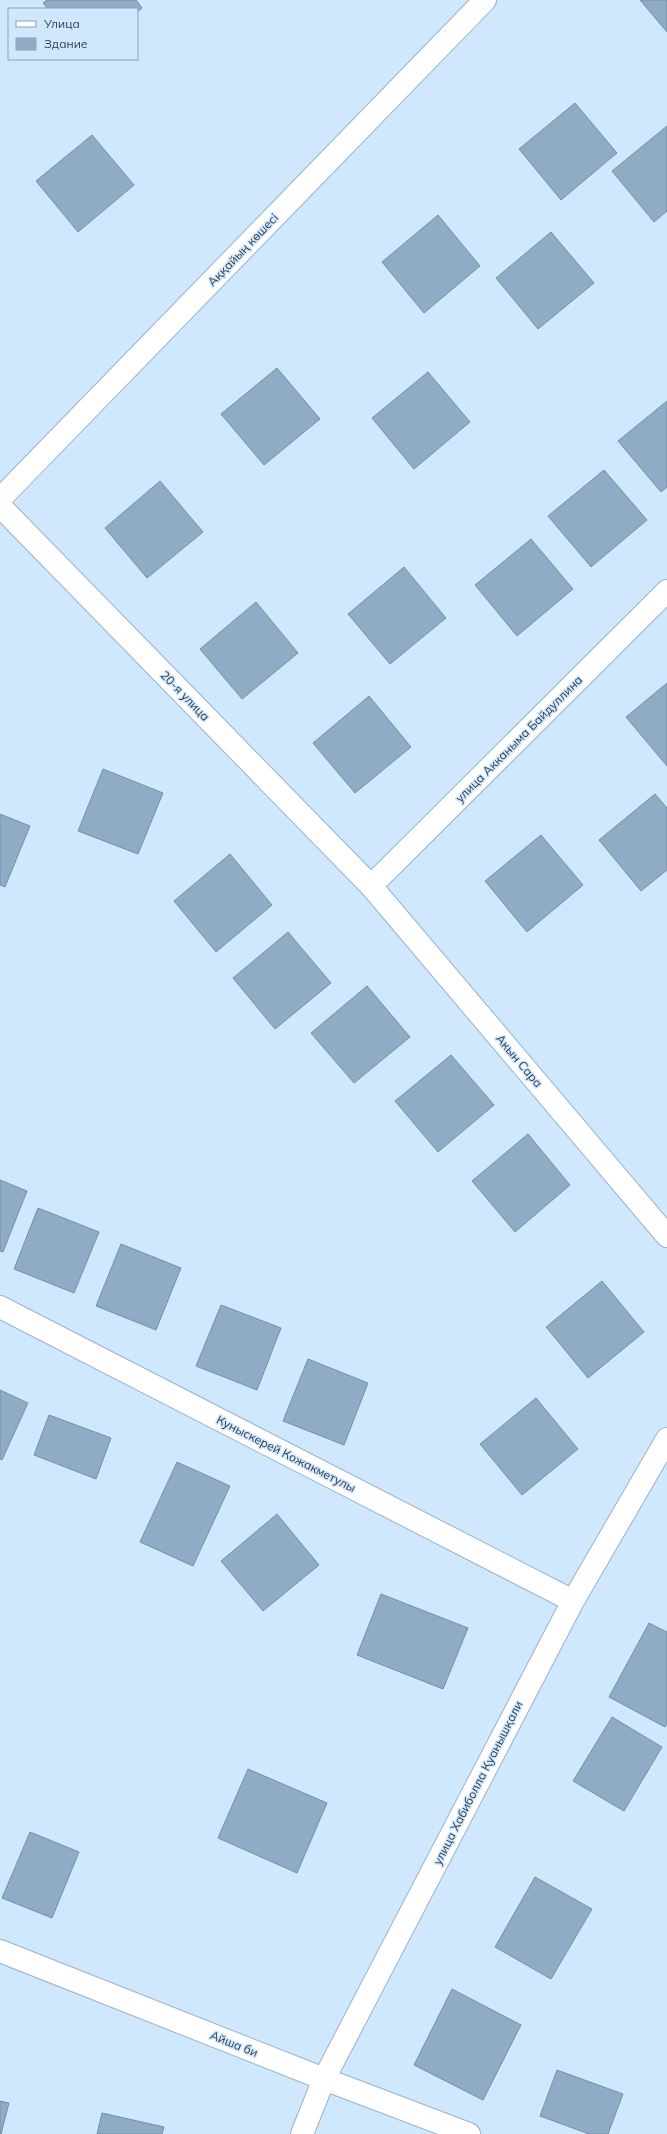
<svg xmlns="http://www.w3.org/2000/svg" width="667" height="2134" viewBox="0 0 667 2134" font-family="Mulish,sans-serif">
	<style>
		.building { fill: #8facc4; stroke: #7490a8 }
		.lines { fill: none; stroke-linecap: round; stroke-linejoin: round }
		.minor-casing { stroke: #97b3cc; stroke-width: 24 }
		.minor { stroke: #fff; stroke-width: 22 }
		.labels { text-anchor: middle; stroke-width: 3; stroke-linejoin: round; paint-order: stroke }
		.street-label { font-size: 12px; fill: #313c47; stroke: #d0e8fd }
	</style>
	<rect width="100%" height="100%" fill="#d0e8fd"/>
	<path class="building" d="M47,0H136L142,8L137,12V9H48L43,3Z
		M640,0H667V32Z
		M575,103L617,153L561,200L519,149Z
		M667,126V211L654,222L612,171Z
		M92,135L134,185L78,232L36,181Z
		M438,215L480,266L424,313L382,262Z
		M551,232L594,283L538,329L496,278Z
		M277,368L320,419L264,465L221,414Z
		M428,372L470,422L414,469L372,418Z
		M667,401V487L661,492L618,441Z
		M604,470L647,520L591,567L548,516Z
		M160,481L203,532L147,578L105,528Z
		M531,539L573,589L517,636L475,585Z
		M404,567L446,618L390,664L348,614Z
		M256,602L298,653L242,699L200,649Z
		M667,683V766L626,717Z
		M369,696L411,747L355,793L313,743Z
		M103,769L163,793L138,854L78,831Z
		M655,794L667,808V870L641,891L599,840Z
		M0,814L30,826L5,887L0,885Z
		M541,835L583,885L527,932L485,881Z
		M230,854L272,905L216,952L174,901Z
		M288,932L331,983L275,1029L233,978Z
		M367,986L410,1037L354,1083L311,1033Z
		M451,1055L494,1105L438,1152L395,1101Z
		M528,1134L570,1185L515,1232L472,1181Z
		M0,1180L27,1191L3,1252L0,1251Z
		M38,1208L99,1232L74,1293L14,1269Z
		M121,1244L181,1268L156,1330L96,1306Z
		M602,1281L644,1332L588,1378L546,1327Z
		M221,1305L281,1328L257,1390L196,1366Z
		M308,1359L368,1383L344,1445L283,1421Z
		M0,1390L28,1403L2,1460L0,1459Z
		M536,1398L578,1449L522,1495L480,1444Z
		M49,1415L111,1438L96,1479L34,1455Z
		M177,1462L230,1486L193,1566L140,1542Z
		M277,1514L319,1565L263,1611L221,1561Z
		M381,1594L468,1628L443,1689L357,1655Z
		M649,1623L667,1632V1723L665,1727L609,1697Z
		M612,1717L662,1747L624,1811L573,1781Z
		M248,1769L327,1803L297,1873L218,1838Z
		M30,1832L79,1852L52,1918L2,1898Z
		M535,1877L592,1909L551,1979L495,1947Z
		M452,1989L521,2025L483,2100L414,2065Z
		M557,2070L623,2094L608,2134H589L540,2116Z
		M0,2101L9,2103L1,2134H0Z
		M102,2113L164,2127L162,2134H97Z"/>
	<g class="lines">
		<g class="minor-casing">
			<path id="minor" d="M0,499L485,0
				M0,506L371,886L667,1236
				M371,886L667,591
				M0,1307L573,1601
				M0,1951L324,2079L469,2134
				M302,2134L324,2079L573,1601L667,1439"/>
		</g>
		<use href="#minor" class="minor"/>
	</g>
	<g class="labels">
		<g class="street-label">
			<text transform="translate(243 250) rotate(-46)" y="4">Аққайың көшесі</text>
			<text transform="translate(185 696) rotate(46)" y="4">20-я улица</text>
			<text transform="translate(519 739) rotate(-45)" y="4">улица Акканыма Байдуллина</text>
			<text transform="translate(519 1061) rotate(50)" y="4">Акын Сара</text>
			<text transform="translate(286 1454) rotate(27)" y="4">Куныскерей Кожакметулы</text>
			<text transform="translate(478 1783) rotate(-63)" y="4">улица Хабиболла Қуанышқали</text>
			<text transform="translate(234 2044) rotate(22)" y="4">Айша би</text>
		</g>
	</g>
	<rect x="8" y="8" width="130" height="52" fill="#d0e8fd" stroke="#90a3b4"/>
	<rect x="16" y="21" width="20" height="6" fill="#ffffff" stroke="#90a3b4"/>
	<text x="44" y="28" font-size="12" fill="#313c47">Улица</text>
	<rect x="16" y="38" width="20" height="12" fill="#8facc4" stroke="#90a3b4"/>
	<text x="44" y="48" font-size="12" fill="#313c47">Здание</text>
</svg>
